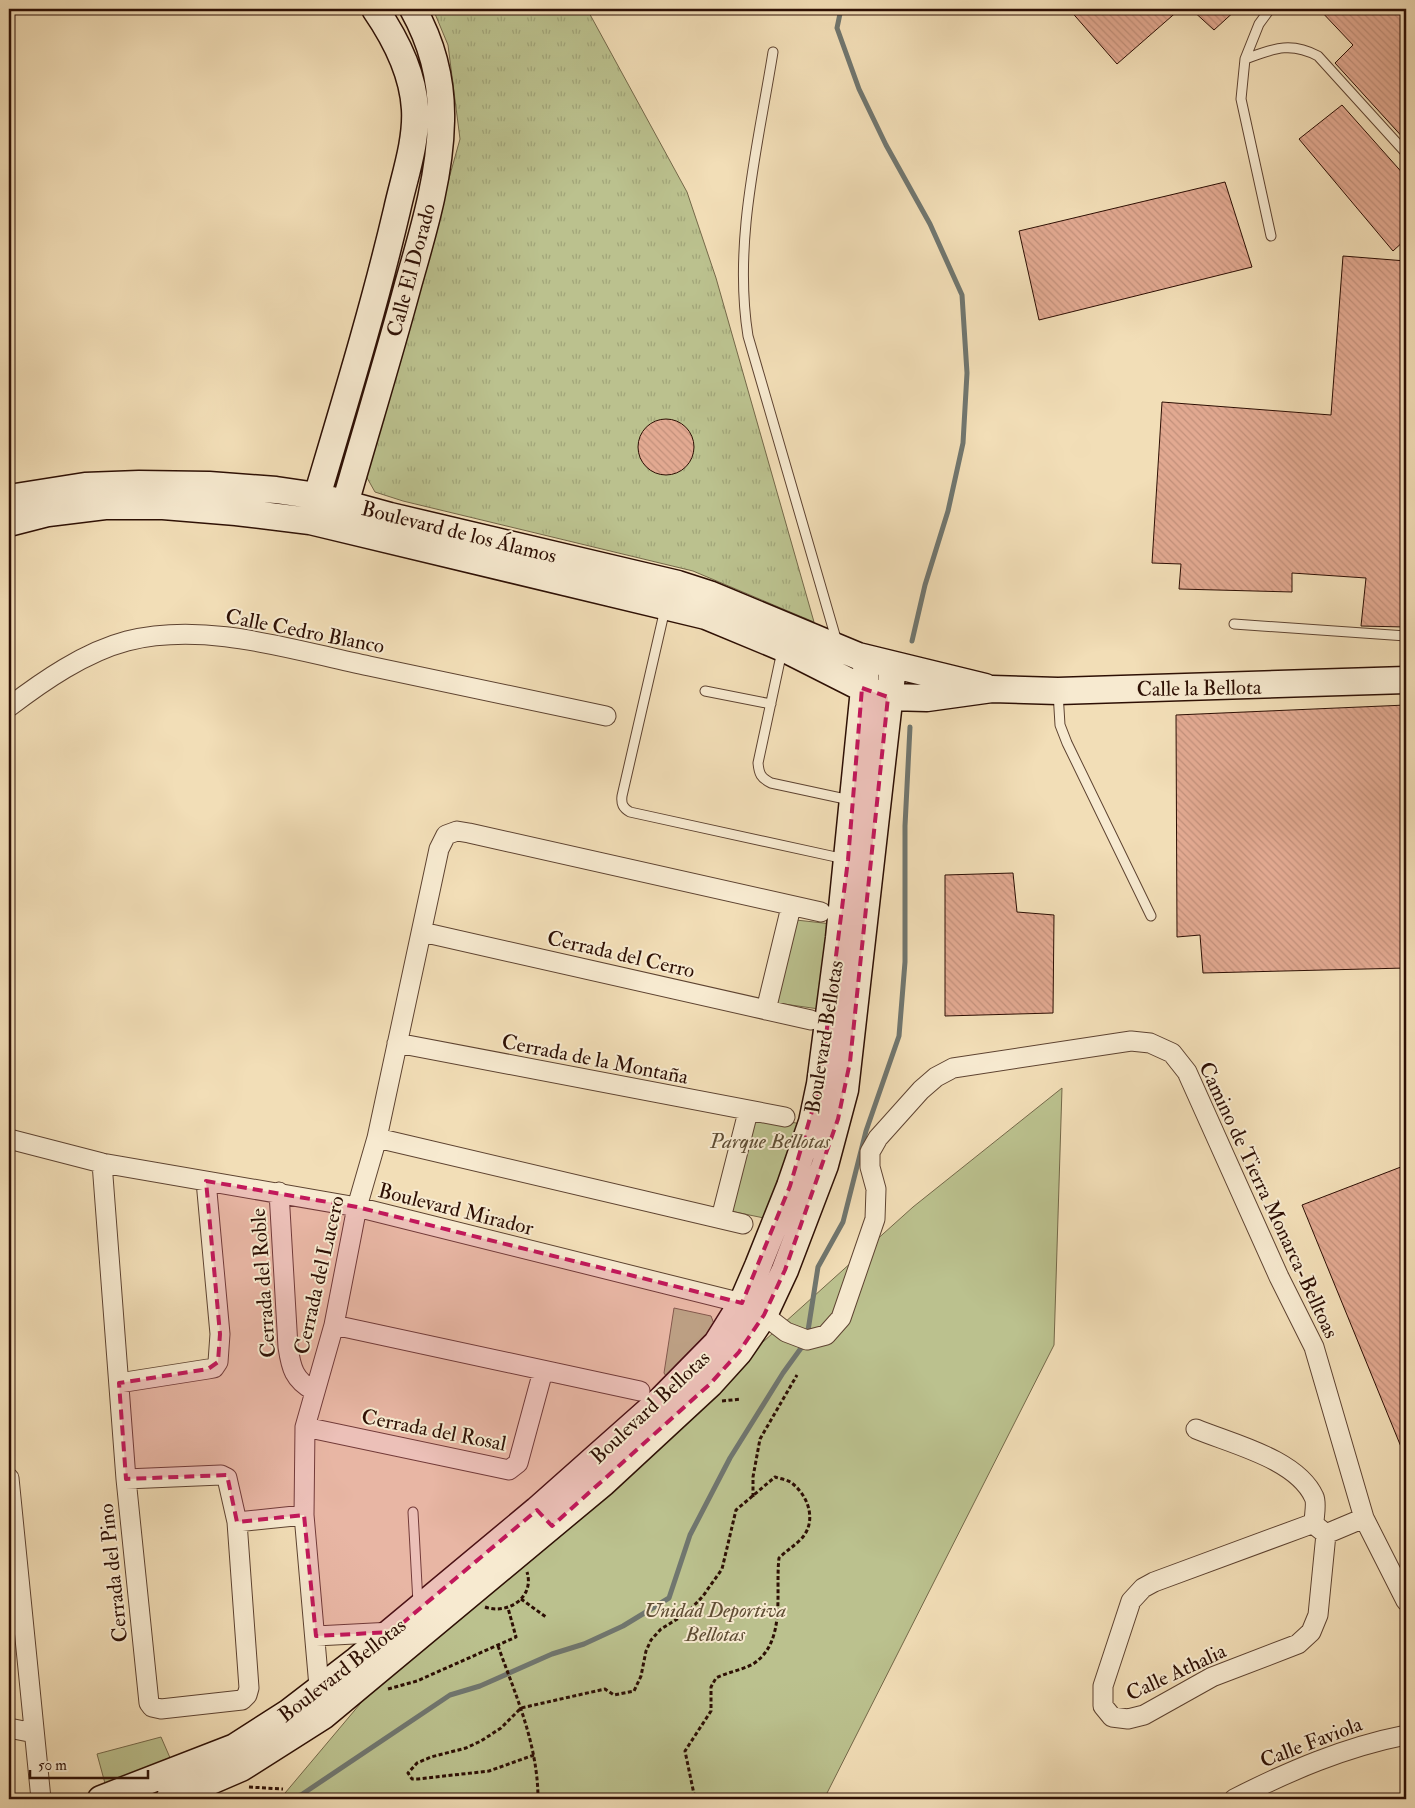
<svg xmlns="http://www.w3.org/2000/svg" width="1415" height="1808" viewBox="0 0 1415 1808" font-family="'IM FELL Double Pica',serif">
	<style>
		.grass { fill: url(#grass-tufts); stroke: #746849 }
		.green { fill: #bbc18e; stroke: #746849 }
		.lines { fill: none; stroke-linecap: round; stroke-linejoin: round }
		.stream { stroke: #70766f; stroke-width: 5 }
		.building { fill: url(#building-back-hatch); stroke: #2d0f04 }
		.lane-casing { stroke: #5e4331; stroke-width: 11 }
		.street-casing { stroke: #5e4331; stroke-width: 21 }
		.secondary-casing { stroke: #2d0f04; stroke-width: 29 }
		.path { stroke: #2d0f04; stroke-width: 3; stroke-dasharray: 4 2.5; stroke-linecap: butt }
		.lane { stroke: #f7ead0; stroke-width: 9 }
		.street { stroke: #f7ead0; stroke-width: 19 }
		.secondary { stroke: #f7ead0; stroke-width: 26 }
		.marked { fill: #c2185b; fill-opacity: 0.2; stroke: #c2185b; stroke-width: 4; stroke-dasharray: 10 6; stroke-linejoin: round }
		.labels { text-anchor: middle; stroke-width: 4; stroke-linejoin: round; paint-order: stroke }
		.street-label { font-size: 21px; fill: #2d0f04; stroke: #f7ead0 }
		.park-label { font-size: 21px; font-style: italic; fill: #5f4d34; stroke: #f7ead0 }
	</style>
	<defs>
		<pattern id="grass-tufts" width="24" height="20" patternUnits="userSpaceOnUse" patternTransform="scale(1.25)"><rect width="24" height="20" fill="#bbc18e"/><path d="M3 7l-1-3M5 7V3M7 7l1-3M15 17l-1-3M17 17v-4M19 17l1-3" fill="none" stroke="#a1a579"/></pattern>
		<pattern id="building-back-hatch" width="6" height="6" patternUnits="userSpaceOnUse" patternTransform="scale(1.25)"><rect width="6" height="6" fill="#e2a991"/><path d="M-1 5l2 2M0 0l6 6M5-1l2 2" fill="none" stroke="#c2907b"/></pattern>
	</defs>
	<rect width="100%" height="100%" fill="#f2deb7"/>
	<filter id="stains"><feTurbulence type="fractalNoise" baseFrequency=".004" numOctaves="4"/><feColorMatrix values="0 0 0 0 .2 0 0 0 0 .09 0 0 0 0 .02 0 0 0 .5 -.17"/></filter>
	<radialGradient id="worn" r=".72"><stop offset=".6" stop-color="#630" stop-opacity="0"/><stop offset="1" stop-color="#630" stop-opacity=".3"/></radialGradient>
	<path class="grass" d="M433,9H587L687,192L716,278L814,622L693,571L403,501L375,492L366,476L460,139L448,45Z"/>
	<path class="green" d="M796,920L832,924L819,1009L777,1003Z
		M1062,1088L1054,1345L824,1799H280L397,1660L604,1485L913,1207Z
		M754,1113L800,1124L764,1218L730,1211Z
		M674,1308L711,1316L716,1329L666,1376L664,1373Z
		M161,1737L171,1760L106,1787L97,1754Z"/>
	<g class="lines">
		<path class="stream" d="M841,9L837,28L859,89L886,145L930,224L962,295L967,373L963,443L948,511L925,585L912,641
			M807,1337L818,1267L843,1222L866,1131L899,1036L905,962V826L910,727
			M286,1799L301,1795L450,1695L480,1686L552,1654L584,1644L623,1626L669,1598L690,1535L730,1458L783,1373L804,1344"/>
	</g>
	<path class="building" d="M1069,9H1180L1117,64Z
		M1191,9H1237L1214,30Z
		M1319,9H1406V141L1335,63L1353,45Z
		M1342,105L1406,177V239L1393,251L1299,139Z
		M1225,182L1252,267L1039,320L1019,231Z
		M1343,256L1406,261L1405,627L1361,626L1366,578L1292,573V592L1179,589L1181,564L1152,563L1162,402L1331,415Z
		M638 447a28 28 0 1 1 56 0a28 28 0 1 1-56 0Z
		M1406,705V968L1203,973L1200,935L1177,937L1176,715Z
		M1013,873L1017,912L1054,915L1053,1013L945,1016V875Z
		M1406,1165V1459L1302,1205Z"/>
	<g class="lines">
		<g class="lane-casing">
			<path id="lane" d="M1270,9L1259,24L1245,59L1241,99L1271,236
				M773,52C758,146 733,242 748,336L837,642
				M1245,59C1273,49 1290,41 1318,56L1406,153
				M665,609L622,796C621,804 623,808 630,812L845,859
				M1234,624L1406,636
				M782,651L758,763C759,774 761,778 771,783L850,800
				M705,691L771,704
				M1058,692L1060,725L1067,743L1151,916
				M413,1512L418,1603"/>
		</g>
		<g class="street-casing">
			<path id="street" d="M9,707C43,681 85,652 127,641C206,621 292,650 369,666C448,683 527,700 606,716
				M422,932L811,1020
				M766,1010L791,907
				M397,1043L785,1117
				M377,1138L743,1224
				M9,1139L102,1163L357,1207L742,1303L764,1315L786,1332L807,1340L826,1335L841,1318L875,1219L876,1189L870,1167V1152L878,1138L921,1090L936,1077L953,1068L1131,1041L1150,1043L1172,1053L1187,1072L1279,1277L1314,1347L1364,1518L1406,1601
				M102,1163L126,1479L149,1703L152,1707L161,1709L242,1700L247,1695L249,1688L237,1522L227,1478L221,1475L126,1479
				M279,1192L288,1347C291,1368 294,1380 314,1391
				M721,1218L748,1112
				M334,1325L640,1391
				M119,1383L208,1369L214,1368L218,1362L220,1334L206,1181
				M305,1427L509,1470L518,1463L543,1371
				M1196,1429C1232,1444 1297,1459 1314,1497C1317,1503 1314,1516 1314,1523
				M9,1478L41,1799
				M237,1522L304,1515
				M1314,1523L1154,1582L1143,1588L1131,1601L1103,1686V1706L1112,1717L1128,1719L1144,1715L1212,1677L1298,1644L1311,1632L1318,1615L1326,1534
				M1316,1526L1326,1534L1364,1518
				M316,1636L392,1632
				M320,1698L304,1515L305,1427L334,1325L357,1207L377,1138L439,849L446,835L457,831L469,833L821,912
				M9,1728L34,1733
				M1234,1799C1289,1771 1345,1747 1406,1735"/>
		</g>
		<g class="secondary-casing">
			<path id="secondary" d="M9,498L85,486L139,484L209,485L276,490L317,496L390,516L678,584L709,594L858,656L985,687
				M312,513C342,412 373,312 397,210C404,178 417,142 415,109C413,73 395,38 375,9
				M341,518C363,440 387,363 408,285C423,232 440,177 441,121C442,82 432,43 413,9
				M9,523L48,513L105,506H163L236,512L310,521L706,616L783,648L862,688L888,697L927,698L992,689L1058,691L1406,680
				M101,1799L235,1747L288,1713L357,1660L537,1510L662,1399L717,1343L742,1303L758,1266L790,1186L812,1122L820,1084L839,938L867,659
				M169,1799L241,1768L323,1716L603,1483L710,1384L739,1352L764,1315L785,1270L825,1165L845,1090L893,666"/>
		</g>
		<path class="path" d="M722,1401L741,1399
			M753,1497V1477L760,1439L797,1375
			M521,1599L546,1617
			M485,1607C507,1615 535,1598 527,1572
			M498,1646C516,1696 538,1745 538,1799
			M388,1689L417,1681L516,1637L508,1608
			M534,1755L489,1771L418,1779H412L408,1773L417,1763L431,1757L466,1748L481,1741L501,1728L521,1708L605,1689L614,1695L634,1691L641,1676L646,1651L651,1640L661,1629L687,1613L703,1596L722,1569L736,1510L775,1477C781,1479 789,1480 793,1484C810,1498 817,1524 800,1540C793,1547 786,1551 779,1558C775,1592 787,1642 753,1664C742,1670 728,1672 716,1678L711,1687V1711L685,1751L695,1799
			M249,1787L283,1789"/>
		<use href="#lane" class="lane"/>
		<use href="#street" class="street"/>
		<use href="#secondary" class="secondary"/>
	</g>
	<path class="marked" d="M862,688L888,697L850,1062L838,1119L785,1270L764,1315L739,1352L710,1384L552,1526L537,1510L392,1632L316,1636L304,1515L237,1522L227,1475L126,1479L119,1383L208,1369L218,1362L220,1334L206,1181L357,1207L742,1303L790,1186L820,1084L848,860Z"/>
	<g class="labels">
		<g class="street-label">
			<text transform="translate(411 270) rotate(-75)" y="7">Calle El Dorado</text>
			<text transform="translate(459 532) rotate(14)" y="7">Boulevard de los Álamos</text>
			<text transform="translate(305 631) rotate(11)" y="7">Calle Cedro Blanco</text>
			<text transform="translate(1199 688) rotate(-1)" y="7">Calle la Bellota</text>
			<text transform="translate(621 954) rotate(13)" y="7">Cerrada del Cerro</text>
			<text transform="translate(824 1037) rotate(-81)" y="7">Boulevard Bellotas</text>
			<text transform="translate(595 1059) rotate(11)" y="7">Cerrada de la Montaña</text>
			<text transform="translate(1269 1200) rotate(65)" y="7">Camino de Tierra Monarca-Belltoas</text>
			<text transform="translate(456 1209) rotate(14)" y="7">Boulevard Mirador</text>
			<text transform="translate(319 1275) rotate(-77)" y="7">Cerrada del Lucero</text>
			<text transform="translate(263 1283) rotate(-94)" y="7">Cerrada del Roble</text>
			<text transform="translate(650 1407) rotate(-43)" y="7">Boulevard Bellotas</text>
			<text transform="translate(434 1430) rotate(11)" y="7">Cerrada del Rosal</text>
			<text transform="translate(113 1573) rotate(-96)" y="7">Cerrada del Pino</text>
			<text transform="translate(342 1670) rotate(-38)" y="7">Boulevard Bellotas</text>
			<text transform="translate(1176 1672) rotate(-25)" y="7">Calle Athalia</text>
			<text transform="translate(1311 1742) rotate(-21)" y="7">Calle Faviola</text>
		</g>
		<g class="park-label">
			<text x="770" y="1148">Parque Bellotas</text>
			<text x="715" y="1617">Unidad Deportiva<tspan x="715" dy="24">Bellotas</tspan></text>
		</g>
	</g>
	<rect width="1415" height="1808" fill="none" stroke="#f2deb7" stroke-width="30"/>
	<rect x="10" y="10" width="1395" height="1788" fill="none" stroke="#2d0f04" stroke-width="2.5"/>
	<rect x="15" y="15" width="1385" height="1778" fill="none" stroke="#2d0f04"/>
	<path d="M30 1770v8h118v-8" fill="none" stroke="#2d0f04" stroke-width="2.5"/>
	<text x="38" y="1770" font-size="15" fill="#2d0f04" stroke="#f7ead0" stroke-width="4" paint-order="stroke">50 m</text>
	<rect width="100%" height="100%" filter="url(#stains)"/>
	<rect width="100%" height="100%" fill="url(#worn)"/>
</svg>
